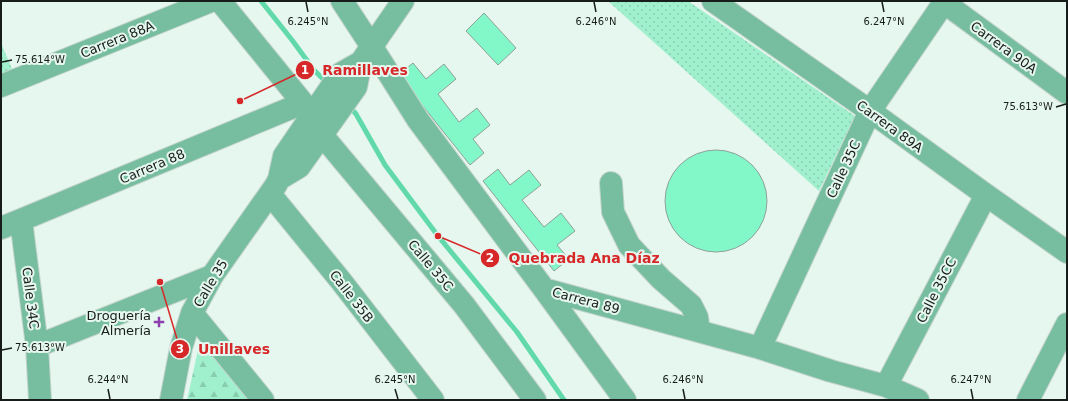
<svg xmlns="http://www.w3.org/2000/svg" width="1068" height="401" viewBox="0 0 1068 401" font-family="'DejaVu Sans',sans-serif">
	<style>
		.forest { fill: url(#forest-firs) }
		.park { fill: url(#park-dots) }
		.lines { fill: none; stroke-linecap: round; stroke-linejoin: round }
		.stream { stroke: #61d9ab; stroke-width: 5 }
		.building { fill: #82f8c8; stroke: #90a099 }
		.minor-casing { stroke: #c5d4cd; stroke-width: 24 }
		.minor { stroke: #77bea0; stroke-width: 22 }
		.ticks { fill: none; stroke: #171d1a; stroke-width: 1.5 }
		.poi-dot { fill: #8e3eae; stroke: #e6f7ef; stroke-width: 1.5 }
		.labels { text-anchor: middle; stroke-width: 4; stroke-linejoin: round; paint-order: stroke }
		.street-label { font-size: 13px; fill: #171d1a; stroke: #e6f7ef }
		.poi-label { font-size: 13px; fill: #171d1a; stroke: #e6f7ef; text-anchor: end }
		.ticks-label { font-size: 10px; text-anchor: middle; fill: #171d1a; stroke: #e6f7ef; stroke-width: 4; stroke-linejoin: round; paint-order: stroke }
		.leader { fill: none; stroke: #d62828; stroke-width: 1.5 }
		.callout-dot { fill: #d62828; stroke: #e6f7ef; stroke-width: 1.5 }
		.mark-label { font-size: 12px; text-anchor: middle; font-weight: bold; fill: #fff }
		.callout-label { font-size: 14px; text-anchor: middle; font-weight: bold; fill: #d62828; stroke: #e6f7ef; stroke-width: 4; stroke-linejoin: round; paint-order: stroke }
	</style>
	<defs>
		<pattern id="forest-firs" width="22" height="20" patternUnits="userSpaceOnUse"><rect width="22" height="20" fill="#a0f0cd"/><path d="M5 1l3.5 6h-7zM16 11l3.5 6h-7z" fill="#89cdaf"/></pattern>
		<pattern id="park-dots" width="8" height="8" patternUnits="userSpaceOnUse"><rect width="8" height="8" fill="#a0f0cd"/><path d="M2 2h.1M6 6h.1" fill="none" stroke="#89cdaf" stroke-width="1.8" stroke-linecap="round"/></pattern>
	</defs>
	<rect width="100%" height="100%" fill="#e6f7ef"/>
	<path class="forest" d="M201,336L253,400H187Z"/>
	<path class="park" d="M608,1H688L855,116L819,191Z
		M1,43L13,71L1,76Z"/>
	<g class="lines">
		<path class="stream" d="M261,1L292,40L314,70L327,83
			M349,106L356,114L385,165L438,236L517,332L564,400"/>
	</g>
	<path class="building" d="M484,13L516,48L498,65L466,31Z
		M413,63L426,79L444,64L456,79L438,94L459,122L477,108L490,125L473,139L484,153L470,165L398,75Z
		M665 201a51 51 0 1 1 102 0a51 51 0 1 1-102 0Z
		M498,169L510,185L529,170L541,185L522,200L544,227L561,213L575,231L557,245L569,259L554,271L483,181Z"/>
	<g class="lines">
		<g class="minor-casing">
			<path id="minor" d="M220,1L311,113
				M342,1L372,47L418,120L544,289L625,400
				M713,1L870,111L986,195L1067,252
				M942,1L1067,93
				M1,86L211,1
				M322,135L464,305L535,400
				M279,179L299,167L356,87L361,62L403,1
				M611,183L613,212L629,245L661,279L691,305L697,317L699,331
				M270,194L341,281L433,400
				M21,220L37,346L40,400
				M1,228L21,220L303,103
				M544,289L760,348L831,371L886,386L918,400
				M192,313L263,400
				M37,346L212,276
				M760,348L870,111L945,1
				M886,386L986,195
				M171,400L181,348L192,313L212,276L276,185L279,179L284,156L340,74L361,62
				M1028,400L1067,324"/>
		</g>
		<use href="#minor" class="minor"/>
	</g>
	<path class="ticks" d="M306,2L308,12M594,2L596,12M882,2L884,12M2,62L12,60M1056,107L1066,104M2,350L12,348M108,389L110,399M395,389L398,399M683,389L685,399M971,389L973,399"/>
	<path class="poi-dot" d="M157 316h4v4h4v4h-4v4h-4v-4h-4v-4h4z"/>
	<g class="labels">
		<g class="street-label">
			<text transform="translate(117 39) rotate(-22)" y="5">Carrera 88A</text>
			<text transform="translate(1004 47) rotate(36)" y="5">Carrera 90A</text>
			<text transform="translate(890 126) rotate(36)" y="5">Carrera 89A</text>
			<text transform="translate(152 166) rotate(-23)" y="5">Carrera 88</text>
			<text transform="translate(843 169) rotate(-65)" y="5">Calle 35C</text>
			<text transform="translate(431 265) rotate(50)" y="5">Calle 35C</text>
			<text transform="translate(210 283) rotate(-59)" y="5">Calle 35</text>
			<text transform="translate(936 290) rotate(-63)" y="5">Calle 35CC</text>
			<text transform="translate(352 296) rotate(52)" y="5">Calle 35B</text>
			<text transform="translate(31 298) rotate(83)" y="5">Calle 34C</text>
			<text transform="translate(586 300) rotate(15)" y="5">Carrera 89</text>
		</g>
		<g class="poi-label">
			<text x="151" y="320">Droguería<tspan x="151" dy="15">Almería</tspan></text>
		</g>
	</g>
	<g class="ticks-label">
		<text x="308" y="25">6.245°N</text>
		<text x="596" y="25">6.246°N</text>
		<text x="884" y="25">6.247°N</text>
		<text x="40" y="63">75.614°W</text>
		<text x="1028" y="110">75.613°W</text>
		<text x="40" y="351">75.613°W</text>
		<text x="108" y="383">6.244°N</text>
		<text x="395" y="383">6.245°N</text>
		<text x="683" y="383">6.246°N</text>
		<text x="971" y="383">6.247°N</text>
	</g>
	<path class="leader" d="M240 101L305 70M438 236L490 258M160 282L180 349"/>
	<g class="callout-dot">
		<circle cx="240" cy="101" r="4"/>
		<circle cx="438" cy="236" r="4"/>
		<circle cx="160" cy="282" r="4"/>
		<circle cx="305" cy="70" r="10"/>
		<circle cx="490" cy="258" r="10"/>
		<circle cx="180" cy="349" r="10"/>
	</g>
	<g class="mark-label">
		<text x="305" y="74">1</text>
		<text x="490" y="262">2</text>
		<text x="180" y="353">3</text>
	</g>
	<g class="callout-label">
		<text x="365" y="75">Ramillaves</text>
		<text x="584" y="263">Quebrada Ana Díaz</text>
		<text x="234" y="354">Unillaves</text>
	</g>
	<rect width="1068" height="401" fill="none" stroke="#171d1a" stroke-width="4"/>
</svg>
